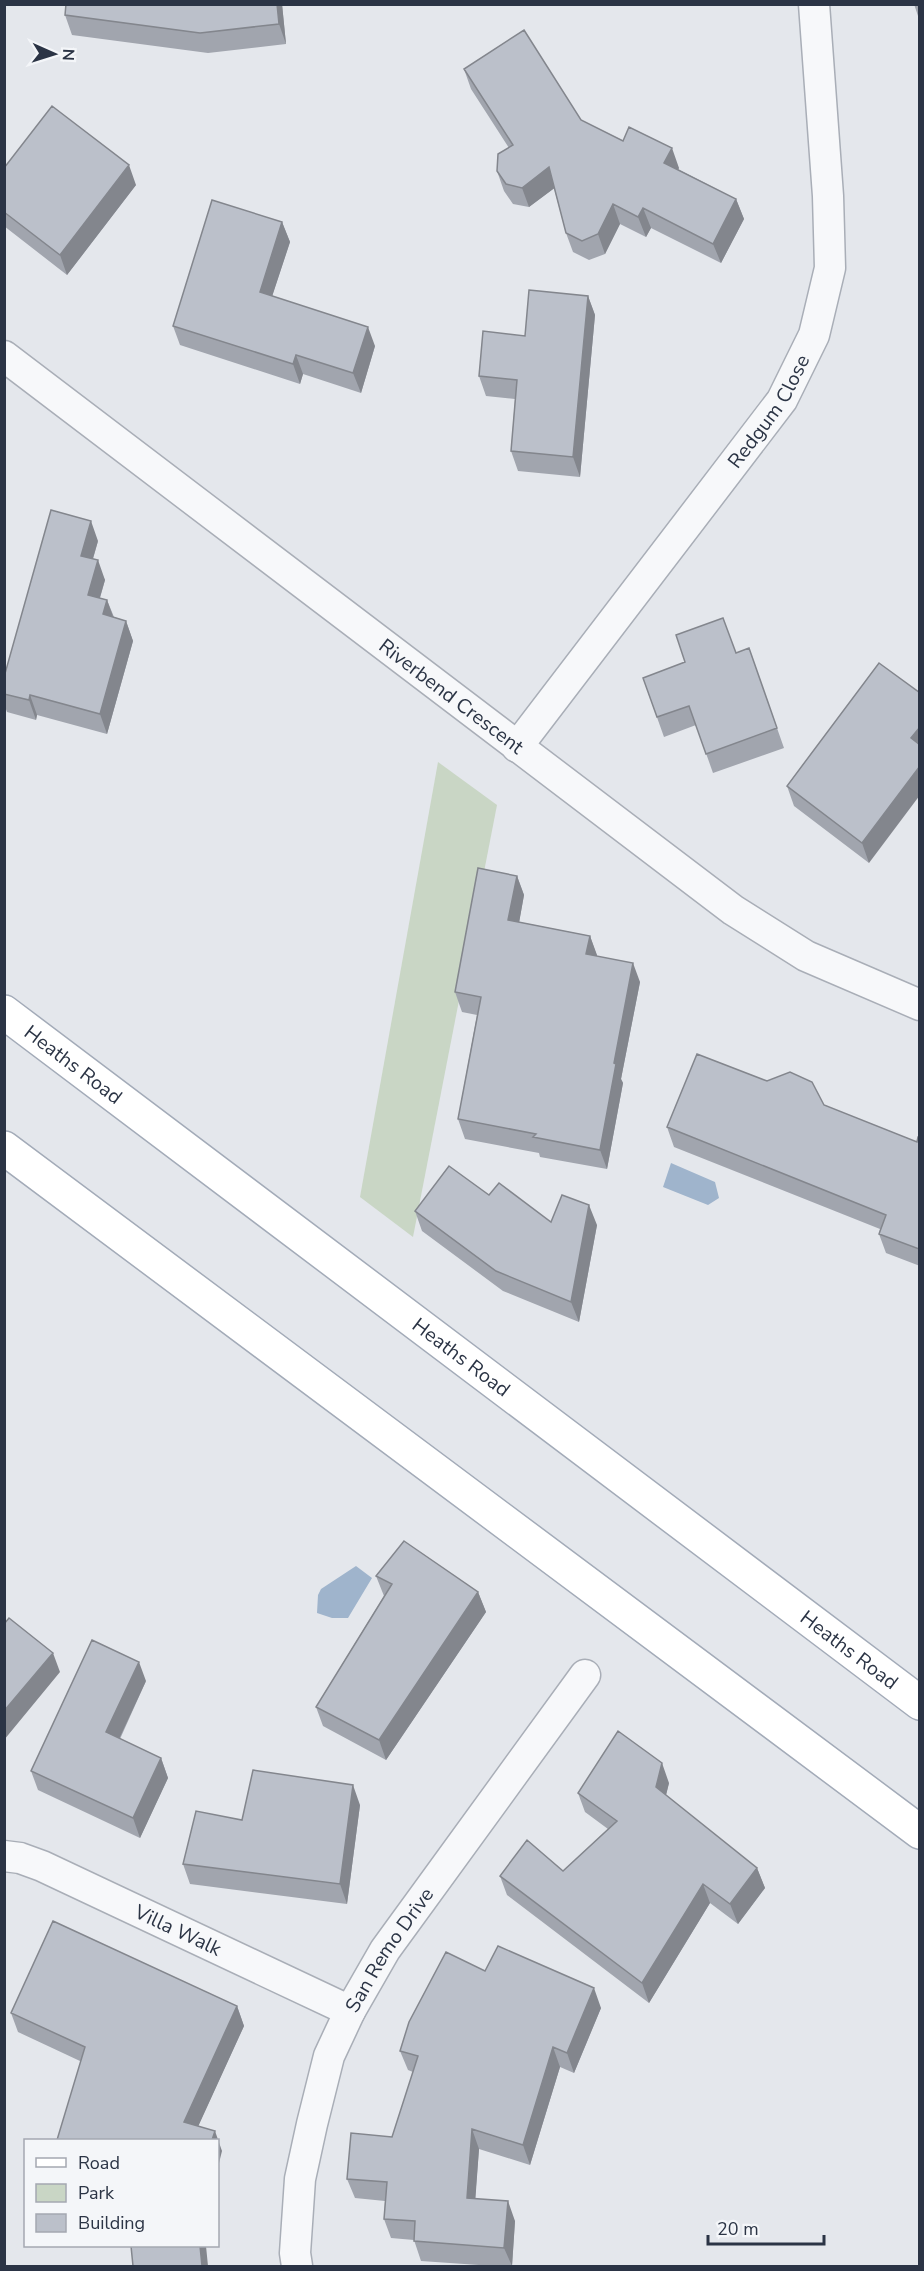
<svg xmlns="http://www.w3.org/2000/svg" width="924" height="2271" viewBox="0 0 924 2271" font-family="'Nunito Sans',sans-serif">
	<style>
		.green { fill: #c9d6c5 }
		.water { fill: #9fb4cc }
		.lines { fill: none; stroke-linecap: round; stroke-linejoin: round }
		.minor-casing { stroke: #a9aeb7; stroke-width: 33 }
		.primary-casing { stroke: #a3abb8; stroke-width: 36 }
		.minor { stroke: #f7f8fa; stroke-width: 30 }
		.primary { stroke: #fff; stroke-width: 33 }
		.wall { fill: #a1a5ae }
		.shaded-wall { fill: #83868d }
		.building { fill: #bbc0ca; stroke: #83868d; stroke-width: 1.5 }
		.labels { text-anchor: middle; stroke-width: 4.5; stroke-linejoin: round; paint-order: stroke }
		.street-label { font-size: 20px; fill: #2b3445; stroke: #f4f6f9 }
	</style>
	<rect width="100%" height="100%" fill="#e4e7ec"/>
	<path class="green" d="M438,762L497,805L413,1237L360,1197Z"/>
	<path class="water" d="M671,1163L715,1182L719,1198L708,1205L663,1187Z
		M356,1566L372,1578L348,1618H332L317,1613L318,1595L321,1589Z"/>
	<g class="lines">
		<g class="minor-casing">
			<g id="minor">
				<path id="s1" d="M4,356L733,910L806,956L920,1005"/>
				<path id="s2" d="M517,747L782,400L814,335L830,268L828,196L814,4"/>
				<path id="s3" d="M4,1856L20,1858L42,1866L350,2011"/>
				<path id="s4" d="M297,2266L295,2253L300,2179L312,2124L329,2056L350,2011L385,1950L585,1675"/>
			</g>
		</g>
		<g class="primary-casing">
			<g id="primary">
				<path id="s5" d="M4,1012L920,1703"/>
				<path d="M4,1148L920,1832"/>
			</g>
		</g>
		<use href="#minor" class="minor"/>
		<use href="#primary" class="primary"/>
	</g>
	<path class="wall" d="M66,4H282L286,44L208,53L72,35L65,15Z
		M914,4H920V19H919Z
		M464,69L581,120L679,168L678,169L736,199L744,219L721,263L651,228L646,237L620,224L605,254L589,260L573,252L566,233L554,188L529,207L513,204L504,191L497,171L509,148L471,89Z
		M4,168L136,185L67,275L4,226Z
		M282,222L290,242L272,296L375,346L361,393L303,374L300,384L180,345L173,326Z
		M588,296L595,315L580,477L518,471L511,451L515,399L486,396L479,376L525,336Z
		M98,541L93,559L105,580L100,598L107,600L114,617L126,621L133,641L107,734L37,715L36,720L7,712L4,704V677Z
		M749,648L784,748L713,773L696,725L664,737L643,678L736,653Z
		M879,663L869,863L794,806L787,786Z
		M517,876L524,895L519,922L590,936L597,956L640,982L621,1079L623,1083L607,1169L540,1157L539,1153L465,1139L458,1119L477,1015L462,1012L455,992Z
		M824,1105L917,1142L920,1137V1266L886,1253L879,1234L880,1229L674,1147L667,1127Z
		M489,1195L551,1222L597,1225L579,1322L503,1291L422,1231L415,1211Z
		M376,1576L478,1592L486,1612L386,1760L323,1726L316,1707L384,1596Z
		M146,1681L120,1739L161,1758L168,1778L140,1838L38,1790L31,1771Z
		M669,1783L666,1795L757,1868L765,1888L738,1924L710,1903L649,2003L507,1895L500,1876L563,1871L608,1829L585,1812L578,1793Z
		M360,1805L347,1904L190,1884L183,1864L242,1820Z
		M485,1971L601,2008L574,2073L560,2067L530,2165L479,2149L475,2199L515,2221L512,2266H493L421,2261L414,2240L391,2238L384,2219L385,2201L355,2198L347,2179L392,2137L413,2072L408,2070L400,2051Z
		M237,2006L244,2026L198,2126L222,2151L80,2061L18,2032L11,2013Z"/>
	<path class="shaded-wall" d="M277,4H282L286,44L279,24Z
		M672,148L679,168L672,182L664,163Z
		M129,165L136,185L67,275L60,255Z
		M549,167L556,187L529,207L522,188Z
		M736,199L744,219L721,263L713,244Z
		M613,204L620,224L605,254L598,234Z
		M643,208L651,228L646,237L638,217Z
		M282,222L290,242L267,312L260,292Z
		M588,296L595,315L580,477L573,457Z
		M368,327L375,346L361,393L353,373Z
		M296,355L303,374L300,384L293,364Z
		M91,521L98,541L88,575L81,556Z
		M98,560L105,580L95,614L88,595Z
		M107,600L114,619L103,614Z
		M126,621L133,641L107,734L100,714Z
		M30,695L37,715L36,720L29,700Z
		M920,727V756L911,738Z
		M920,766V795L869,863L862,843Z
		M517,876L524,895L516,940L508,920Z
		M590,936L597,955L593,974L586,954Z
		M633,963L640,982L621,1079L623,1083L607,1169L600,1150L614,1063Z
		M589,1205L597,1225L579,1322L571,1302Z
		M478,1592L486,1612L386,1760L379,1740Z
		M53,1653L60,1672L4,1740V1711Z
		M139,1662L146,1681L113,1752L106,1732Z
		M161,1758L168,1778L140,1838L133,1818Z
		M662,1763L669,1783L663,1807L656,1787Z
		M353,1785L360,1805L347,1904L340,1884Z
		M757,1868L765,1888L738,1924L730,1904Z
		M703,1884L710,1903L649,2003L642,1983Z
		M594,1988L601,2008L574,2073L567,2053Z
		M237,2006L244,2026L192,2140L184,2122Z
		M553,2047L560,2067L530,2165L523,2145Z
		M472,2129L479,2149L474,2218L467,2198Z
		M215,2131L222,2151L218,2167V2140H212Z
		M508,2201L515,2221L512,2266L504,2248Z
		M200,2246H206L208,2266H202Z"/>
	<path class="building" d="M66,4H277L279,24L200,33L65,15Z
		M524,30L581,120L623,141L629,127L672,148L664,163L736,199L713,244L643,208L638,217L613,204L598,234L582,241L566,233L549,167L522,188L506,184L497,171L498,154L513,145L464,69Z
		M52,106L129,165L60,255L4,212V168Z
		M212,200L282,222L260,292L368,327L353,373L296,355L293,364L173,326Z
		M529,290L588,296L573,457L511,451L517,380L479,376L483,331L525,336Z
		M51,510L91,521L81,556L98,560L88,595L107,600L103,614L126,621L100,714L30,695L29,700L4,694V677Z
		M723,618L736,653L749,648L777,728L706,754L689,706L657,717L643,678L685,662L676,635Z
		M879,663L920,693V727L911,738L920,745V766L862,843L787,786Z
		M478,868L517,876L508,920L590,936L586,954L633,963L614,1063L616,1064L600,1150L533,1137L536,1134L458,1119L481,997L455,992Z
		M697,1054L767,1081L790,1072L812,1082L824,1105L917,1142L918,1137H920L919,1249L879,1234L886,1215L667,1127Z
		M449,1166L489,1195L499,1183L551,1222L562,1195L589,1205L571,1302L496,1271L415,1211Z
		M404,1541L478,1592L379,1740L316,1707L392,1584L376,1576Z
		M9,1618L53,1653L4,1711V1624Z
		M92,1640L139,1662L106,1732L161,1758L133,1818L31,1771Z
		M618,1731L662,1763L656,1787L757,1868L730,1904L703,1884L642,1983L500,1876L527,1840L563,1871L617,1821L578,1793Z
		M253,1770L353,1785L340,1884L183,1864L196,1811L242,1820Z
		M53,1921L237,2006L184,2122L215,2131L212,2140H57L85,2047L11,2013Z
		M498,1946L594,1988L567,2053L553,2047L523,2145L472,2129L467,2198L508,2201L504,2248L414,2241L415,2221L384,2219L387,2182L347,2179L351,2133L392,2137L418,2056L400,2051L409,2022L446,1952L485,1971Z
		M131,2246H200L202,2266H131H133Z"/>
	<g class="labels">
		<g class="street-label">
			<text dy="7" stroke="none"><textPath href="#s2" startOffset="420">Redgum Close</textPath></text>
			<text dy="7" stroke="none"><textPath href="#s1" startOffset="562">Riverbend Crescent</textPath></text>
			<text dy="7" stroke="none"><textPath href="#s5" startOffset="87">Heaths Road</textPath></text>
			<text dy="7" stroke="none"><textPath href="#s5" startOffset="573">Heaths Road</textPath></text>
			<text dy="7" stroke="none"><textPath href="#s5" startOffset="1059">Heaths Road</textPath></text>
			<text dy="7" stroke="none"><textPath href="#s3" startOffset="190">Villa Walk</textPath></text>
			<text dy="7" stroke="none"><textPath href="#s4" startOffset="336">San Remo Drive</textPath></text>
		</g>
	</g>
	<rect width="924" height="2271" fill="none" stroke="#2b3445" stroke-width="12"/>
	<rect x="24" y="2139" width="195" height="108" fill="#f4f6f9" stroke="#a4a8b1" stroke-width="1.5"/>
	<rect x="36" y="2158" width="30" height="9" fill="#ffffff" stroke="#a4a8b1" stroke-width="1.5"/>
	<text x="78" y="2169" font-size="18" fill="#2b3445">Road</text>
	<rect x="36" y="2184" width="30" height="18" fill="#c9d6c5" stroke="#a4a8b1" stroke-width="1.5"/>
	<text x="78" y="2199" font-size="18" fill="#2b3445">Park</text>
	<rect x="36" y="2214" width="30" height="18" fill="#bbc0ca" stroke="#a4a8b1" stroke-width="1.5"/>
	<text x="78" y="2229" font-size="18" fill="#2b3445">Building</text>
	<g transform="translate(54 54) rotate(93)" stroke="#f4f6f9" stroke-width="4.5" paint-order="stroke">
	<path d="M0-4.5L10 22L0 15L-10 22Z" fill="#2b3445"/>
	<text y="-9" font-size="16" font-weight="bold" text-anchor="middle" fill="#2b3445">N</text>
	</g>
	<path d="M708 2235v9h116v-9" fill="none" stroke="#2b3445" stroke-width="3"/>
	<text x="717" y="2235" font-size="18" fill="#2b3445" stroke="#f4f6f9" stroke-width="4.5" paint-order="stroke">20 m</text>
</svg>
